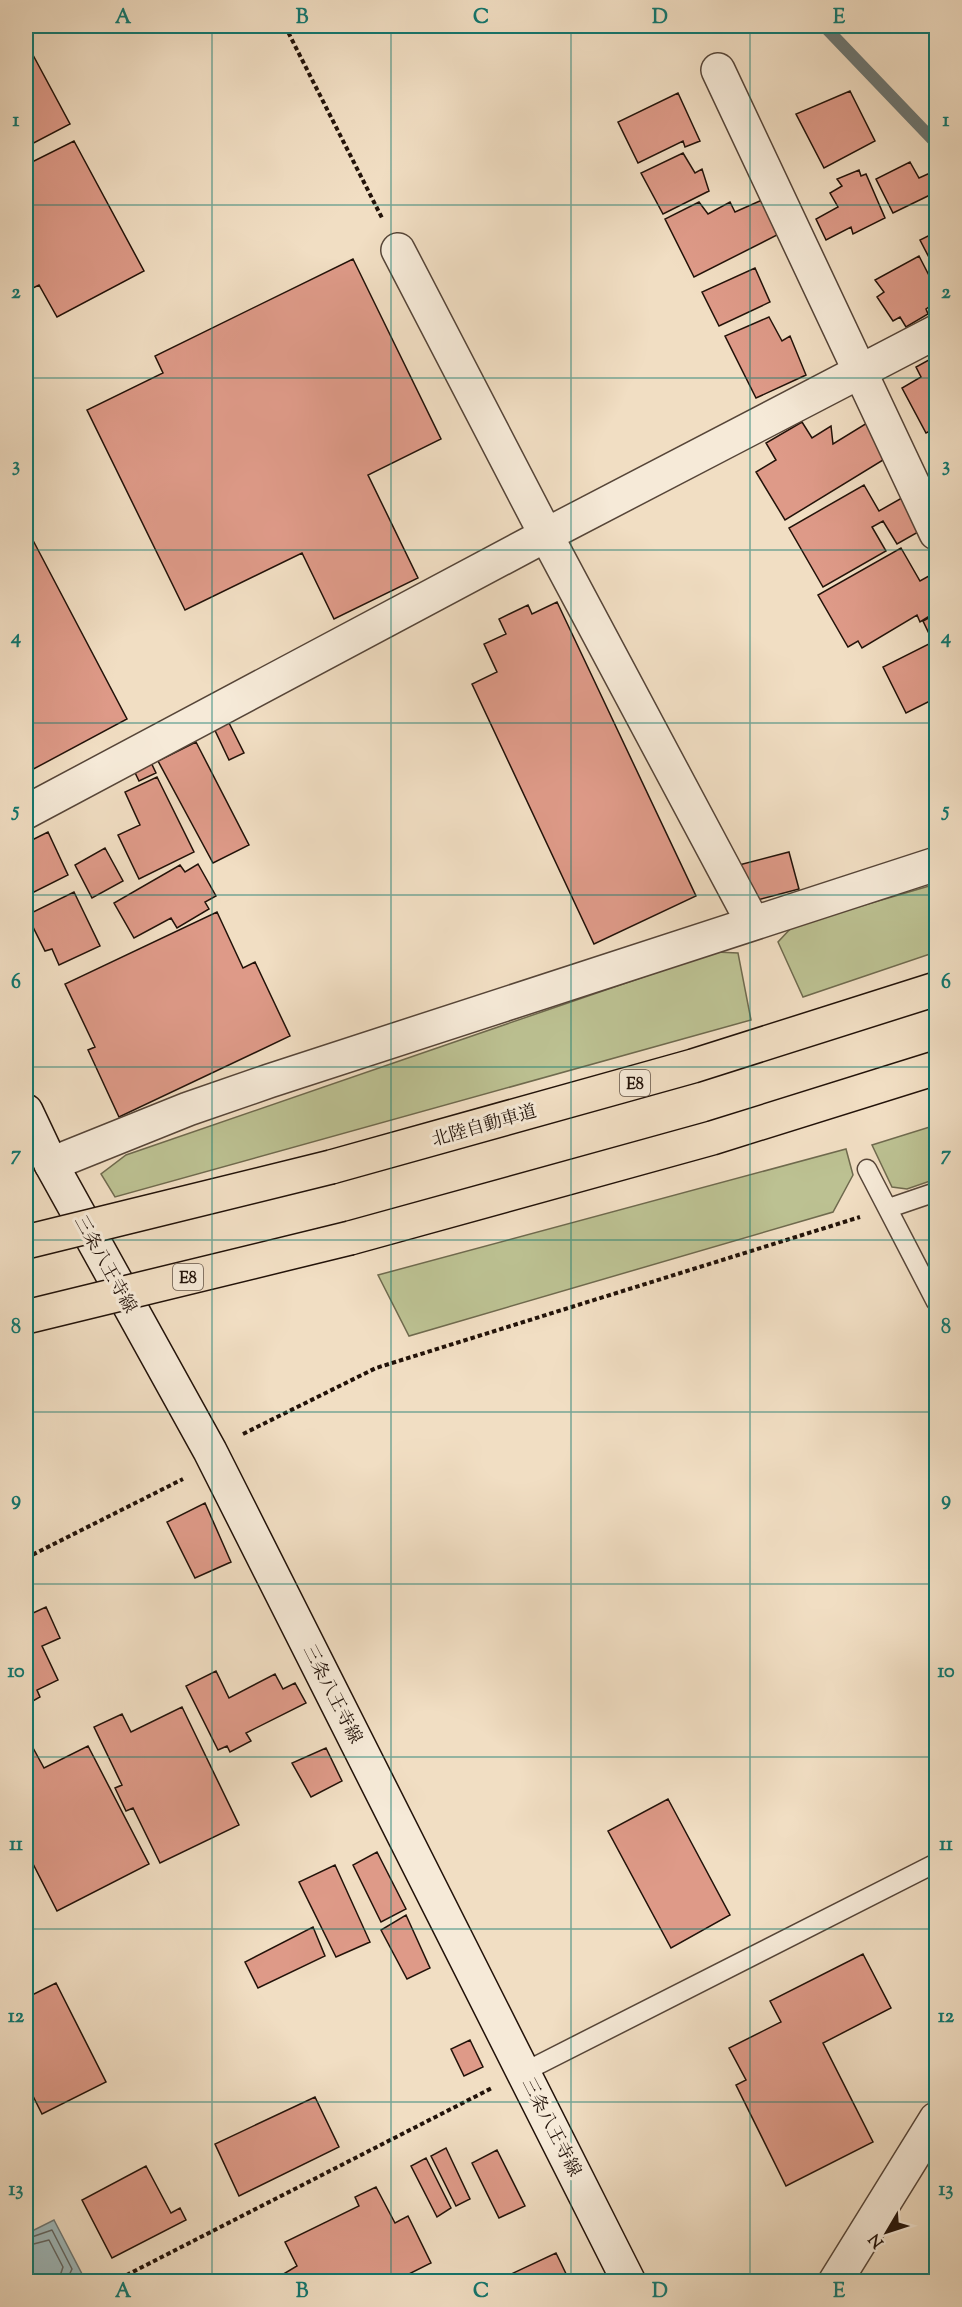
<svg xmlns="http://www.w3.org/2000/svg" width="962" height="2307" viewBox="0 0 962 2307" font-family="'Sorts Mill Goudy','Noto Serif JP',serif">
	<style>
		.green { fill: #bcc192; stroke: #6f6a4e; stroke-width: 1.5 }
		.water { fill: #9ebabd; stroke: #6c7775; stroke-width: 1.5 }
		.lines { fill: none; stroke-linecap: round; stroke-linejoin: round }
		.shore { stroke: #606663; stroke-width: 1.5 }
		.stream { stroke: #6c7775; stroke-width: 12 }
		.building { fill: #de9a88; stroke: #221209; stroke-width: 1.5 }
		.service-casing { stroke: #564538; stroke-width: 21 }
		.minor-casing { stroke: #564538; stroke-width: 36 }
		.secondary-casing { stroke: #221209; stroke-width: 36 }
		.motorway-casing { stroke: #221209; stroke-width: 36 }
		.path { stroke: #221209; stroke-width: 4; stroke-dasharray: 4.5 3; stroke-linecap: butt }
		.service { stroke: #f6ead8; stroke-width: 18 }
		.minor { stroke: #f6ead8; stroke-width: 33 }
		.secondary { stroke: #f6ead8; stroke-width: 33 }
		.motorway { stroke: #f1dec3; stroke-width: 33 }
		.motorway-bridge-casing { stroke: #221209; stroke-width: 36; stroke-linecap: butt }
		.motorway-bridge { stroke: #f1dec3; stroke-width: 33 }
		.grid { fill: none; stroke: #0f766e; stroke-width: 1.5; stroke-opacity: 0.55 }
		.labels { text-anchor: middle; stroke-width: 6; stroke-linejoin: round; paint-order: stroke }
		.shield { fill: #f6ead8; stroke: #625347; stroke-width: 1.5 }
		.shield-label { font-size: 16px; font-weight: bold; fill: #221209 }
		.street-label { font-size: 18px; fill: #221209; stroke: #f6ead8 }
		.neatline { fill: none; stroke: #0f766e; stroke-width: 2 }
		.grid-label { font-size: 20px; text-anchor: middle; font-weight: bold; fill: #0f766e }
	</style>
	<rect width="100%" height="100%" fill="#f1dec3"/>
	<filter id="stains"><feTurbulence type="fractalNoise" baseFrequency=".00333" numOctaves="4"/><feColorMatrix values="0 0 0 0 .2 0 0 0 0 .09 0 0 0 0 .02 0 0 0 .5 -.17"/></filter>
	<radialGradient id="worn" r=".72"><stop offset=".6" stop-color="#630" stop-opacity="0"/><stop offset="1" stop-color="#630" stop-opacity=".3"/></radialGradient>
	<path class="green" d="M936,884V952L803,997L778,942L793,926Z
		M716,952L738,953L751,1020L115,1197L101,1174L126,1155Z
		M936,1125V1179L907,1189L892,1187L872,1145Z
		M846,1149L853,1175L833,1212L409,1336L378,1275Z"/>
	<path class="water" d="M54,2220L82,2274L67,2281H26V2234Z"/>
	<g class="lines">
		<path class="shore" d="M26,2239L52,2230L72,2269L66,2282
			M26,2246L49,2240L63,2267L58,2282"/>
		<path class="stream" d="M824,26L936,143"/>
	</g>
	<path class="building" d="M26,42L70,124L26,147Z
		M850,91L875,141L824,168L796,114Z
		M678,93L700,141L685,147L683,141L638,163L618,122Z
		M74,141L144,271L57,317L39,285L29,290L26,283V165Z
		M683,153L695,173L702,169L709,191L663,214L641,173Z
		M910,162L919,178L930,173L936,188L931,190L932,194L893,213L876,179Z
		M859,170L861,176L866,174L885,218L853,234L851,227L826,240L816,219L838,207L830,193L842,186L837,179Z
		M762,200L779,234L694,277L665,219L699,202L708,214L730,202L735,212Z
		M936,232V271L920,240Z
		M919,256L936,289V302L926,309L928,314L906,327L900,317L893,321L877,297L884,292L875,280Z
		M353,259L441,439L368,475L418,578L334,619L302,553L185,610L87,410L163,373L155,356Z
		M755,268L770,302L719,326L702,292Z
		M769,317L782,341L790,336L806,375L756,398L725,336Z
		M936,356V428L926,433L902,388L921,377L916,367Z
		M802,422L812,438L831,426L833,444L867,423L888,457L785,520L756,472L776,460L766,443Z
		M864,485L879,511L907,495L927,527L897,544L883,521L872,527L886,551L823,587L789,528Z
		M26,527L127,719L26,773Z
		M901,548L920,581L936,572V612L920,622L917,615L862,648L858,641L848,647L818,595Z
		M557,602L696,896L594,944L472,684L497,672L484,644L506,634L499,619L528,605L532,614Z
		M936,614V698L906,713L883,667L933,642L923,621Z
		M225,715L244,753L229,760L211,722Z
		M196,742L249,845L213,863L158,761Z
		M146,752L156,773L139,781L129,760Z
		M157,777L194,852L139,879L118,835L140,825L125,792Z
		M48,832L68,875L26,896V843Z
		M105,848L123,881L92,898L75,865Z
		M789,852L799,889L746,903L735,866Z
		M198,864L216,896L205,902L209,909L177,928L171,918L134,938L114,903L180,865L185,872Z
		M74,892L100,946L59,965L52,949L45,951L27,915Z
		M217,912L243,968L255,962L290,1036L119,1117L88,1050L95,1047L65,984Z
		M205,1503L231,1562L195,1578L167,1522Z
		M26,1602L31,1614L46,1607L60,1638L42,1646L58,1680L37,1690L40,1697L26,1705Z
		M216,1671L229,1698L275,1674L283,1689L295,1683L306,1703L246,1733L251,1741L230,1752L227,1746L218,1750L186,1686Z
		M182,1707L239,1825L160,1863L133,1808L126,1811L115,1788L122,1785L94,1727L122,1714L131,1732Z
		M32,1746L44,1768L88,1746L149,1864L57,1911L26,1850V1749Z
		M326,1748L342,1781L311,1797L292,1763Z
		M668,1799L730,1915L671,1948L608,1831Z
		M377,1852L406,1909L381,1922L353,1865Z
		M335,1865L370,1942L336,1957L299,1882Z
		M406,1915L430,1968L407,1979L381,1930Z
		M313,1927L325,1956L258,1988L245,1962Z
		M863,1954L891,2008L823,2043L873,2142L786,2186L736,2085L746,2080L729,2048L781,2022L770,2001Z
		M56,1983L106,2082L42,2114L26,2082V1998Z
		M470,2040L483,2067L464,2076L451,2049Z
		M315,2097L339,2147L239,2196L215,2144Z
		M446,2148L470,2199L456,2206L431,2156Z
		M497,2150L525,2206L499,2218L472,2163Z
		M426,2158L451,2208L437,2217L411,2166Z
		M146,2166L171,2213L180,2208L186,2220L112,2258L82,2200Z
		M376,2187L395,2223L408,2216L431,2263L393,2282H270L297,2266L285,2242L359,2206L355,2197Z
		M556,2253L570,2282H510L507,2276Z"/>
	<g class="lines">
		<g class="service-casing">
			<path id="service" d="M867,1169L936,1302
				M889,1208L936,1192
				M524,2072L936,1863"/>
		</g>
		<g class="minor-casing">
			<path id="minor" d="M718,70L936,533
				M398,250L546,535L753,923
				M26,812L546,535L936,332
				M51,1164L188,1109L269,1081L936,864
				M835,2282L936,2119"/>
		</g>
		<g class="secondary-casing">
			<path id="secondary" d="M26,1111L51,1164L210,1451L629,2282"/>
		</g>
		<g class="motorway-casing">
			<path id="motorway" d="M331,1167L693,1066L936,989
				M350,1238L712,1138L936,1068"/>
		</g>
		<path class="path" d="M285,26L382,218
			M243,1434L376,1368L860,1217
			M26,1558L183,1479
			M113,2282L492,2088"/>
		<use href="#service" class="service"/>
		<use href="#minor" class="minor"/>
		<use href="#secondary" class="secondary"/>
		<use href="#motorway" class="motorway"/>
		<g class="motorway-bridge-casing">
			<path id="motorway-bridge" d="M26,1242L331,1167
				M26,1317L350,1238"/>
		</g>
		<use href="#motorway-bridge" class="motorway-bridge"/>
	</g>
	<path class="grid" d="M212,26V2282M391,26V2282M571,26V2282M750,26V2282M26,205H936M26,378H936M26,550H936M26,723H936M26,895H936M26,1067H936M26,1240H936M26,1412H936M26,1584H936M26,1757H936M26,1929H936M26,2102H936"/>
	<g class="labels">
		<g class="shield">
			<rect x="620" y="1070" width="30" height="26" rx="4.5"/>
			<rect x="173" y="1264" width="30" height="26" rx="4.5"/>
		</g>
		<g class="shield-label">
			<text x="635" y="1089">E8</text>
			<text x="188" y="1283">E8</text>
		</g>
		<g class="street-label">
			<text transform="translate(484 1125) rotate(-16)" y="6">北陸自動車道</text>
			<text transform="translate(106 1264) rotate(61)" y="6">三条八王寺線</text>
			<text transform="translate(333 1694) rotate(63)" y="6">三条八王寺線</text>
			<text transform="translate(552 2127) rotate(63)" y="6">三条八王寺線</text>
		</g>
	</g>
	<rect width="962" height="2307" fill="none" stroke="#f1dec3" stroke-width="66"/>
	<g transform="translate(887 2232) rotate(231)" stroke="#f6ead8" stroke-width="4.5" paint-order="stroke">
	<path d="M0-4.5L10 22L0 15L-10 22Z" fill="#221209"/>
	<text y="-9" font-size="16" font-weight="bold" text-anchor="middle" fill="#221209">N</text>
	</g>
	<rect x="33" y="33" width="896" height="2241" class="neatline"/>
	<g class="grid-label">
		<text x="123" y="23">A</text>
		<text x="302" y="23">B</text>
		<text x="481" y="23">C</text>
		<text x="660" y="23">D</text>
		<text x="839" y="23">E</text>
		<text x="16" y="126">1</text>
		<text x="946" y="126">1</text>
		<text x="16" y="298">2</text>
		<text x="946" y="298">2</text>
		<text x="16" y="471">3</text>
		<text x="946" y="471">3</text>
		<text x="16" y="643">4</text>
		<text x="946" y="643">4</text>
		<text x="16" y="816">5</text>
		<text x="946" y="816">5</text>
		<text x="16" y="988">6</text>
		<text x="946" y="988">6</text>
		<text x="16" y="1160">7</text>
		<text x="946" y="1160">7</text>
		<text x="16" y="1333">8</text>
		<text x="946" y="1333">8</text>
		<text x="16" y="1505">9</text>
		<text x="946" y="1505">9</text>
		<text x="16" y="1677">10</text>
		<text x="946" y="1677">10</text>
		<text x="16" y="1850">11</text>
		<text x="946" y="1850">11</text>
		<text x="16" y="2022">12</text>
		<text x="946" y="2022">12</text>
		<text x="16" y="2195">13</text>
		<text x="946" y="2195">13</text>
		<text x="123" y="2297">A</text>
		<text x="302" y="2297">B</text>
		<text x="481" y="2297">C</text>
		<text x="660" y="2297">D</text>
		<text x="839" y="2297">E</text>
	</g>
	<rect width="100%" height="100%" filter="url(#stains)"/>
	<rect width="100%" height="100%" fill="url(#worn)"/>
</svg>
